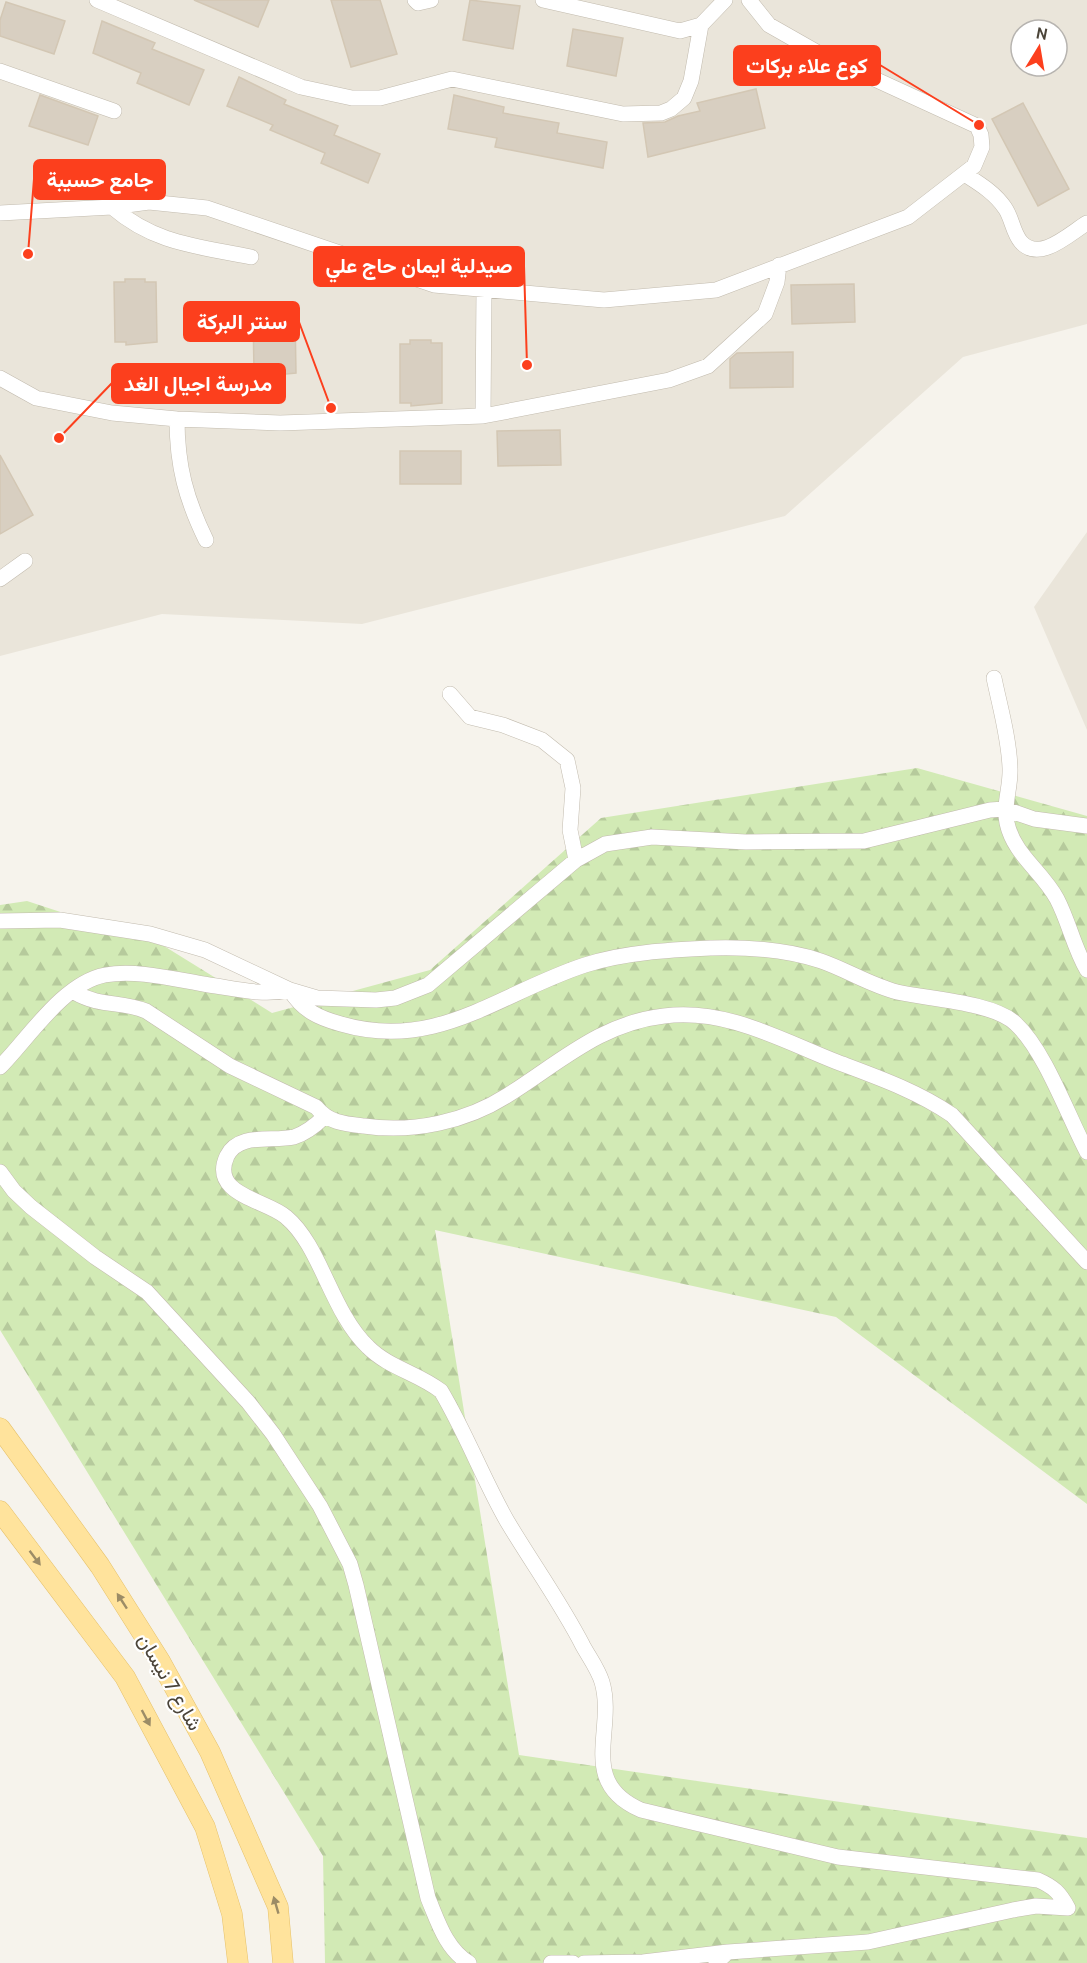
<svg xmlns="http://www.w3.org/2000/svg" width="1087" height="1963" viewBox="0 0 1087 1963" font-family="Cabin,Vazirmatn,sans-serif">
	<style>
		.residential { fill: #eae5da; fill-rule: evenodd }
		.forest { fill: url(#forest-firs) }
		.building { fill: #d8cfc1; stroke: #d3c7b4; stroke-width: 1.5 }
		.lines { fill: none; stroke-linecap: round; stroke-linejoin: round }
		.minor-casing { stroke: #c2bbae; stroke-width: 16 }
		.major-casing { stroke: #e6c16a; stroke-width: 21 }
		.minor { stroke: #fff; stroke-width: 15 }
		.major { stroke: #ffe39c; stroke-width: 20 }
		.oneway { fill: #9c8c66 }
		.labels { text-anchor: middle; stroke-width: 4.5; stroke-linejoin: round; paint-order: stroke }
		.street-label { font-size: 20px; fill: #4b4439; stroke: #fff }
		.leader { fill: none; stroke: #fc3f1d; stroke-width: 2 }
		.callout-dot { fill: #fc3f1d; stroke: #fff; stroke-width: 2 }
		.callout { fill: #fc3f1d; stroke: #fc3f1d; stroke-width: 2 }
		.callout-label { font-size: 21px; text-anchor: middle; font-weight: bold; fill: #fff }
	</style>
	<defs>
		<pattern id="forest-firs" width="22" height="20" patternUnits="userSpaceOnUse" patternTransform="scale(1.5)"><rect width="22" height="20" fill="#d2eab5"/><path d="M5 1l3.5 6h-7zM16 11l3.5 6h-7z" fill="#b6ca9c"/></pattern>
	</defs>
	<rect width="100%" height="100%" fill="#f6f3ec"/>
	<path class="residential" d="M0,0H1087V324L963,357L785,516L362,624L162,614L0,656ZM1021,30H1057V66H1021Z
		M1087,532V730L1034,607Z"/>
	<path class="forest" d="M917,768L1087,816V1504L836,1317L435,1230L519,1755L1087,1838V1963H325L323,1856L0,1330V905L27,901L164,946L272,1013L430,970L601,818Z"/>
	<path class="building" d="M194,0H269L258,27Z
		M331,0H380L397,54L351,67Z
		M470,0L520,6L513,49L463,40Z
		M6,2L65,21L54,54L0,36V20Z
		M102,21L155,43L152,49L204,70L189,105L137,83L141,73L93,53Z
		M573,29L623,38L616,76L567,66Z
		M239,77L286,100L284,104L338,126L334,135L380,154L368,183L321,163L325,153L270,130L273,125L227,106Z
		M756,89L765,128L648,157L643,123L665,122L678,116L700,111L697,103Z
		M40,95L98,116L88,145L29,126Z
		M454,95L504,107L503,113L559,123L557,133L607,142L603,168L495,147L497,138L448,129Z
		M1023,103L1069,189L1038,206L992,119Z
		M125,279H145V282H156L157,342L126,345V342H115L114,282H125Z
		M854,284L855,322L792,324L791,285Z
		M264,310H284V313H295L296,373L265,376V372H254L253,313H264Z
		M410,340H431V343H442V403L411,406V403H400V344H410Z
		M793,352V387L730,388V359L737,353Z
		M560,430L561,465L498,466L497,431Z
		M400,451H461V484H400Z
		M0,455L33,515L0,534Z"/>
	<g class="lines">
		<g class="minor-casing">
			<path id="minor" d="M97,0L301,87L352,98H380L452,79L623,114L661,113L671,109L684,98L691,81L701,25
				M415,0L418,3L431,0
				M543,0L680,31L701,25L725,0
				M0,71L114,111
				M966,175C980,184 995,193 1005,208C1012,218 1013,233 1021,242C1040,263 1070,233 1087,223
				M112,207C155,244 197,246 251,257
				M0,213L112,207L149,202L207,208L434,285L604,300L716,290L908,217L974,166L982,147L981,135L977,126L820,54L769,25L749,0
				M0,378L36,398L112,413L177,419L280,423L483,416L669,380L708,366L765,314L777,282L779,265
				M483,416L484,289
				M177,419C177,466 186,499 206,540
				M0,579L25,561
				M994,678C1000,707 1009,738 1010,768C1011,787 1003,804 1007,823C1014,855 1042,871 1057,899C1069,922 1074,948 1087,970
				M450,694L470,717L503,725L542,740L567,760L573,788L570,830L576,860
				M0,921L60,920L150,934L205,950L290,990L317,998L376,1000L395,998L428,985L576,860L605,844L652,837L746,842L864,841L990,810L1005,809L1034,819L1087,826
				M290,990C303,1011 319,1018 341,1024C437,1052 499,993 585,965C625,952 670,950 712,948C747,947 788,950 821,961C847,970 870,985 897,992C927,999 994,1002 1016,1024C1045,1051 1068,1116 1087,1152
				M74,992C102,1008 119,1000 146,1011L230,1066L316,1107C329,1123 345,1124 364,1126C413,1133 466,1122 508,1095C559,1063 601,1023 664,1016C726,1008 781,1040 837,1062C877,1077 917,1091 952,1115L1087,1262
				M0,1067C28,1039 63,983 105,975C137,969 177,980 209,985C237,989 262,996 290,990
				M324,1117C315,1126 306,1133 294,1137C272,1142 239,1132 227,1156C209,1195 267,1200 286,1217C321,1246 331,1312 368,1347C389,1368 418,1373 441,1391C466,1433 483,1479 507,1521C532,1563 561,1603 583,1646C589,1657 598,1669 602,1682C616,1730 577,1782 641,1810L838,1857L1038,1880C1054,1887 1060,1893 1068,1908
				M0,1172L14,1191L31,1207L95,1257L147,1292L248,1402L273,1434L320,1506L350,1564L356,1585L428,1898C438,1922 446,1949 469,1963
				M551,1963H573
				M584,1963L643,1962L728,1952
				M716,1963L728,1952L868,1942L1013,1910L1036,1906L1068,1908"/>
		</g>
		<g class="major-casing">
			<path id="major" d="M0,1428L100,1566L160,1661L210,1752L278,1907L283,1963
				M0,1511L125,1677L205,1827L232,1914L238,1963"/>
		</g>
		<use href="#minor" class="minor"/>
		<use href="#major" class="major"/>
	</g>
	<defs><path id="oneway-solid" d="M-6-.8H1V-3.2L6.5 0L1 3.2V.8H-6Z" transform="scale(1.5)"/></defs>
	<g class="oneway">
		<use href="#oneway-solid" transform="translate(35 1558) rotate(53)"/>
		<use href="#oneway-solid" transform="translate(122 1601) rotate(-123)"/>
		<use href="#oneway-solid" transform="translate(146 1718) rotate(62)"/>
		<use href="#oneway-solid" transform="translate(276 1905) rotate(-106)"/>
	</g>
	<g class="labels">
		<g class="street-label">
			<text transform="translate(170 1682) rotate(60)" y="7">شارع 7 نيسان</text>
		</g>
	</g>
	<path class="leader" d="M979 125L880 65M28 254L34 179M527 365L524 266M331 408L299 322M59 438L112 383"/>
	<g class="callout-dot">
		<circle cx="979" cy="125" r="6"/>
		<circle cx="28" cy="254" r="6"/>
		<circle cx="527" cy="365" r="6"/>
		<circle cx="331" cy="408" r="6"/>
		<circle cx="59" cy="438" r="6"/>
	</g>
	<g class="callout">
		<rect x="734" y="46" width="146" height="39" rx="6"/>
		<rect x="34" y="160" width="131" height="39" rx="6"/>
		<rect x="314" y="247" width="210" height="39" rx="6"/>
		<rect x="184" y="302" width="115" height="39" rx="6"/>
		<rect x="112" y="364" width="173" height="39" rx="6"/>
	</g>
	<g class="callout-label">
		<text x="807" y="73">كوع علاء بركات</text>
		<text x="100" y="187">جامع حسيبة</text>
		<text x="419" y="273">صيدلية ايمان حاج علي</text>
		<text x="242" y="329">سنتر البركة</text>
		<text x="198" y="391">مدرسة اجيال الغد</text>
	</g>
	<g transform="translate(1039 48) rotate(11)"><circle r="28" fill="#ffffff" stroke="#b7b4b0" stroke-width="1.5"/>
	<path d="M0-4.5L10 22L0 15L-10 22Z" fill="#fc3f1d"/>
	<text y="-9" font-size="16" font-weight="bold" text-anchor="middle" fill="#4b4439">N</text>
	</g>
</svg>
